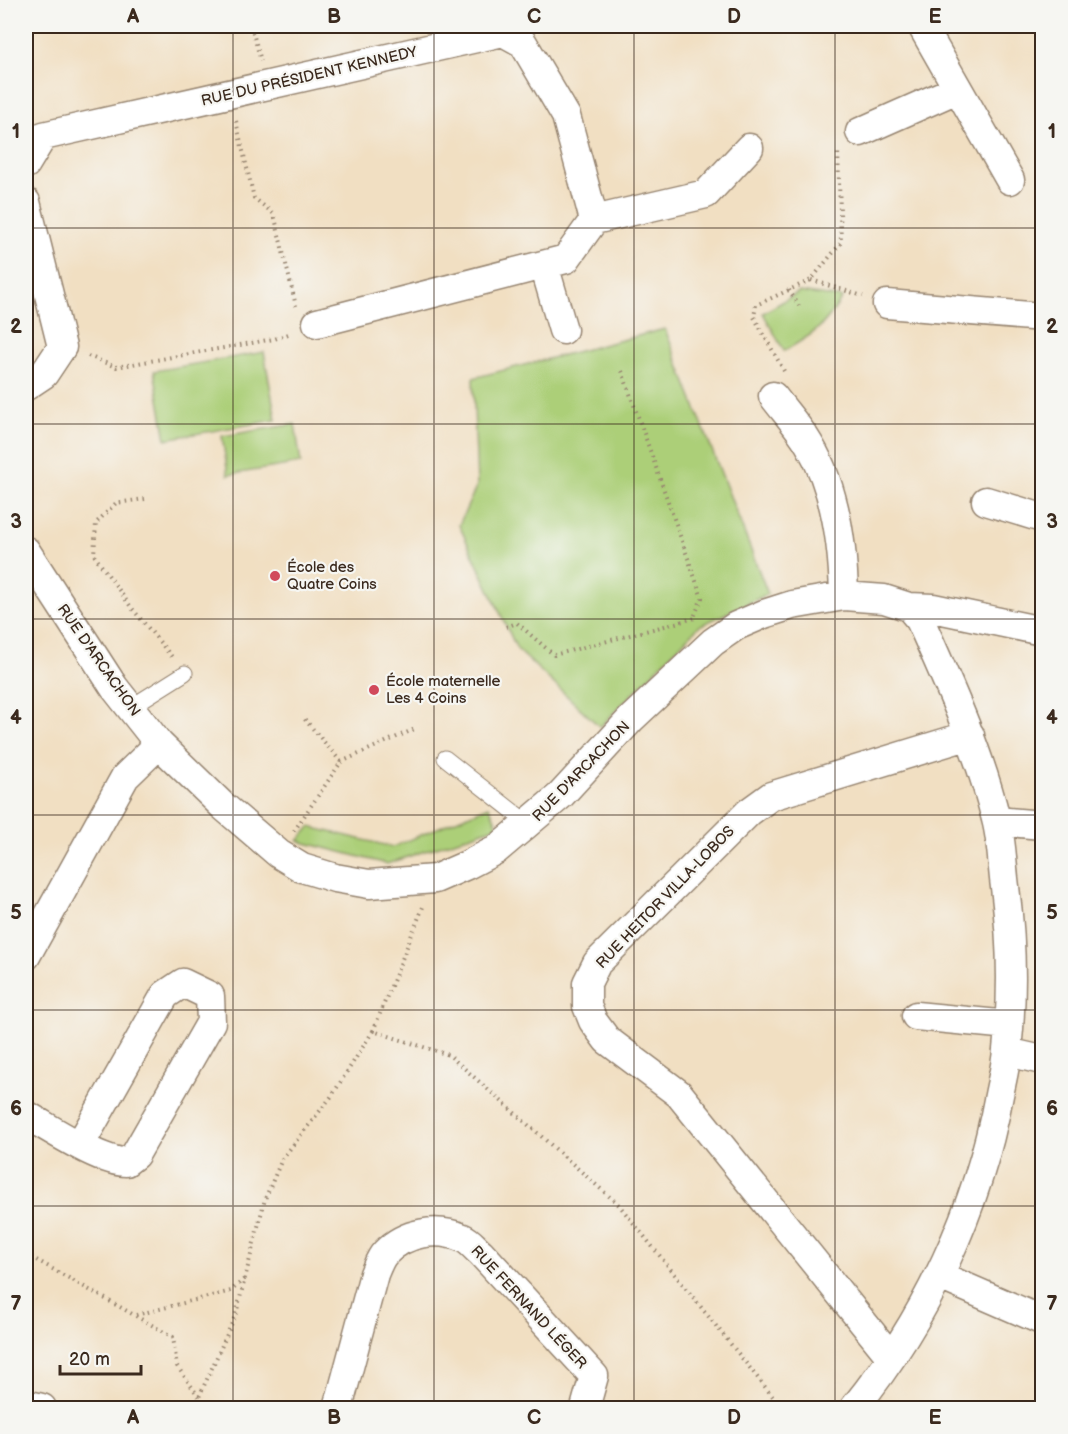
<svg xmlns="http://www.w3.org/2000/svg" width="1068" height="1434" viewBox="0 0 1068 1434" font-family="'Balsamiq Sans',sans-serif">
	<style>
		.green { fill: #accf78; stroke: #747c4b; stroke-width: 1.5 }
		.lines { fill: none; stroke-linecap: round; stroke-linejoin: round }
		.lane-casing { stroke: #968470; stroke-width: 17 }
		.street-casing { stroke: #968470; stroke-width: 31 }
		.path { stroke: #968470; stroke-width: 4; stroke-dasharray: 1.5 4.5; stroke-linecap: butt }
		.lane { stroke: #fff; stroke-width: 15 }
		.street { stroke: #fff; stroke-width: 28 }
		.grid { fill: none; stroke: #3b2a1e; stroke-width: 1.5; stroke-opacity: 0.55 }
		.poi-dot { fill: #d1495b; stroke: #f6f6f2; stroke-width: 2 }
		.labels { text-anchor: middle; stroke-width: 4.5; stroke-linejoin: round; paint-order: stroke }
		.street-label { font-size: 15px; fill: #3b2a1e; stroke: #f6f6f2 }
		.poi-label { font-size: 15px; fill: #3b2a1e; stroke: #f6f6f2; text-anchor: start }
		.neatline { fill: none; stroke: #3b2a1e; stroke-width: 2 }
		.grid-label { font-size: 20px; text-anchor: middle; font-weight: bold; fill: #3b2a1e }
	</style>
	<rect width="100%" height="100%" fill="#f6f6f2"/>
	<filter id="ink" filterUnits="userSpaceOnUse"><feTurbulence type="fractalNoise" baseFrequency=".0167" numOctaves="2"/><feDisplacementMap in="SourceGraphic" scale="12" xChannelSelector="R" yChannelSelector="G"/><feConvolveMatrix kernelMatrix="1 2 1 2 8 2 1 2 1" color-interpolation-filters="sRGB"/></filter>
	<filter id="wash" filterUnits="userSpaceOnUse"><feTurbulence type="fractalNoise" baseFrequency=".008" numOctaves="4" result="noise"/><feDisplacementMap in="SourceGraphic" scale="24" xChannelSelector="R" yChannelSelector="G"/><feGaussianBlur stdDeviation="1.35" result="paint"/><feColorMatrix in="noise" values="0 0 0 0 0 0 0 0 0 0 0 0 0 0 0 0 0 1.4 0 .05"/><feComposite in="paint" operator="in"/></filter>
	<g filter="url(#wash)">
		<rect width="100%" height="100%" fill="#f1dfc2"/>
		<path class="green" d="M799,292L842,298C823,328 814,334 784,351L763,313Z
			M665,329L768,594L699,626L600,727L517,649L459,525L477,485L473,378Z
			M264,352L276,420L166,439L154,371Z
			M295,424L301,463L228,475L222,436Z
			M489,806L498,826L387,864L298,841L310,827L393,847Z"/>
	</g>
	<g filter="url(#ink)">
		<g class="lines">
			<g class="lane-casing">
				<path id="lane" d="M131,707L185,673
					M445,758L529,824"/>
			</g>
			<g class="street-casing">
				<path id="street" d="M922,26L1010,180
					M860,132L957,89
					M26,164L43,136L503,32L523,43L566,116L594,220L566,259L317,323
					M26,202L62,347L44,374L26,386
					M594,220L706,194L749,148
					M544,265L563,330
					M887,304L1042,317
					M773,396C785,412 799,427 809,444C835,487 843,547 844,596
					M986,501L1042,518
					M26,551L114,687L159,744L223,806L279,854L302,868L335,878L369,884L435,879L467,865L496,850L561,795L631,719L713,642L736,626L764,614L792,605L844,596L884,599L909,607L933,608L1042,631
					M997,821L1042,825
					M26,956L125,777L159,744
					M916,1016L1009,1025
					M1007,1052L1042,1060
					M26,1115C50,1128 100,1162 126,1162L135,1155L211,1022L210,996L183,983L165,995L80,1145
					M940,1276L1041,1320
					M890,1356L679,1094L607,1040L593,1021L587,1006V983L597,963L749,812L771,796L970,735
					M26,1404L42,1408
					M338,1408L374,1274C377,1267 380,1258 385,1253C405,1232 437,1227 463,1238C470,1241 475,1248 481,1253L594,1376L585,1408
					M854,1408C927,1318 978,1209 999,1095C1002,1080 1006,1065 1007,1050C1013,996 1012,941 1005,887C1002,865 1002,841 996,819C979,750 949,685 920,620L909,607"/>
			</g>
			<path class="path" d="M251,26L261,61
				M236,121L254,198L274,214L296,306
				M811,280L863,296
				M789,290L799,306
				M88,356L116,367L274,339L291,333
				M622,371L702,598L694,617
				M784,371L754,317L756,305L811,280L841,243L838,150
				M145,499L116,503L96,523L94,555L131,607L172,657
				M506,627L517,623L554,655L695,618
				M341,762L417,728
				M294,831L341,762L302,716
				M373,1031L423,907
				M26,1254L173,1337L177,1366L199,1397
				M136,1315L231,1291L244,1279
				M197,1408L199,1397L236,1314L265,1199L282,1159L331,1097L373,1031L449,1055L619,1205L782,1408"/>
			<use href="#lane" class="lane"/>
			<use href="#street" class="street"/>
		</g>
	</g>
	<path class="grid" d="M233,26V1408M434,26V1408M634,26V1408M835,26V1408M26,228H1042M26,424H1042M26,619H1042M26,815H1042M26,1010H1042M26,1206H1042"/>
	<g class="poi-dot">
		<circle cx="275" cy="576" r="6"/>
		<circle cx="374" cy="690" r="6"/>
	</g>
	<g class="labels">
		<g class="street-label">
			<text transform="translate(309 76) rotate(-13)" y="5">RUE DU PRÉSIDENT KENNEDY</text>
			<text transform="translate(99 660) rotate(55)" y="5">RUE D'ARCACHON</text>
			<text transform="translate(581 771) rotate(-46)" y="5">RUE D'ARCACHON</text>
			<text transform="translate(665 897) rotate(-46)" y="5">RUE HEITOR VILLA-LOBOS</text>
			<text transform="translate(529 1307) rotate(47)" y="5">RUE FERNAND LÉGER</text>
		</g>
		<g class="poi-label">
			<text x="287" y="572">École des<tspan x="287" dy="17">Quatre Coins</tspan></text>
			<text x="386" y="686">École maternelle<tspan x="386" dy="17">Les 4 Coins</tspan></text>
		</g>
	</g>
	<rect width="1068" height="1434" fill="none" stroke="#f6f6f2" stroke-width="66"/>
	<path d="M60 1365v9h81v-9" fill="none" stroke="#3b2a1e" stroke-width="3"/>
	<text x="69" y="1365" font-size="18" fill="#3b2a1e" stroke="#f6f6f2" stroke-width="4.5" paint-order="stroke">20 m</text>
	<rect x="33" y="33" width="1002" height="1368" class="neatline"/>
	<g class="grid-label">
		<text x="133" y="23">A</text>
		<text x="334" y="23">B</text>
		<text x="534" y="23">C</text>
		<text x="734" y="23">D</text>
		<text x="935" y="23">E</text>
		<text x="16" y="138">1</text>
		<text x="1052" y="138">1</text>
		<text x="16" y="333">2</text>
		<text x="1052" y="333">2</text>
		<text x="16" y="528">3</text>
		<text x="1052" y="528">3</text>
		<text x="16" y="724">4</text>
		<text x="1052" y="724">4</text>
		<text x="16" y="919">5</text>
		<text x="1052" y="919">5</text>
		<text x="16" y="1115">6</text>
		<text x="1052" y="1115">6</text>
		<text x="16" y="1310">7</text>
		<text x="1052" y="1310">7</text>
		<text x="133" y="1424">A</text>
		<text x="334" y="1424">B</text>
		<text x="534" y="1424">C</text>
		<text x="734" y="1424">D</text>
		<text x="935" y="1424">E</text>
	</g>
</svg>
